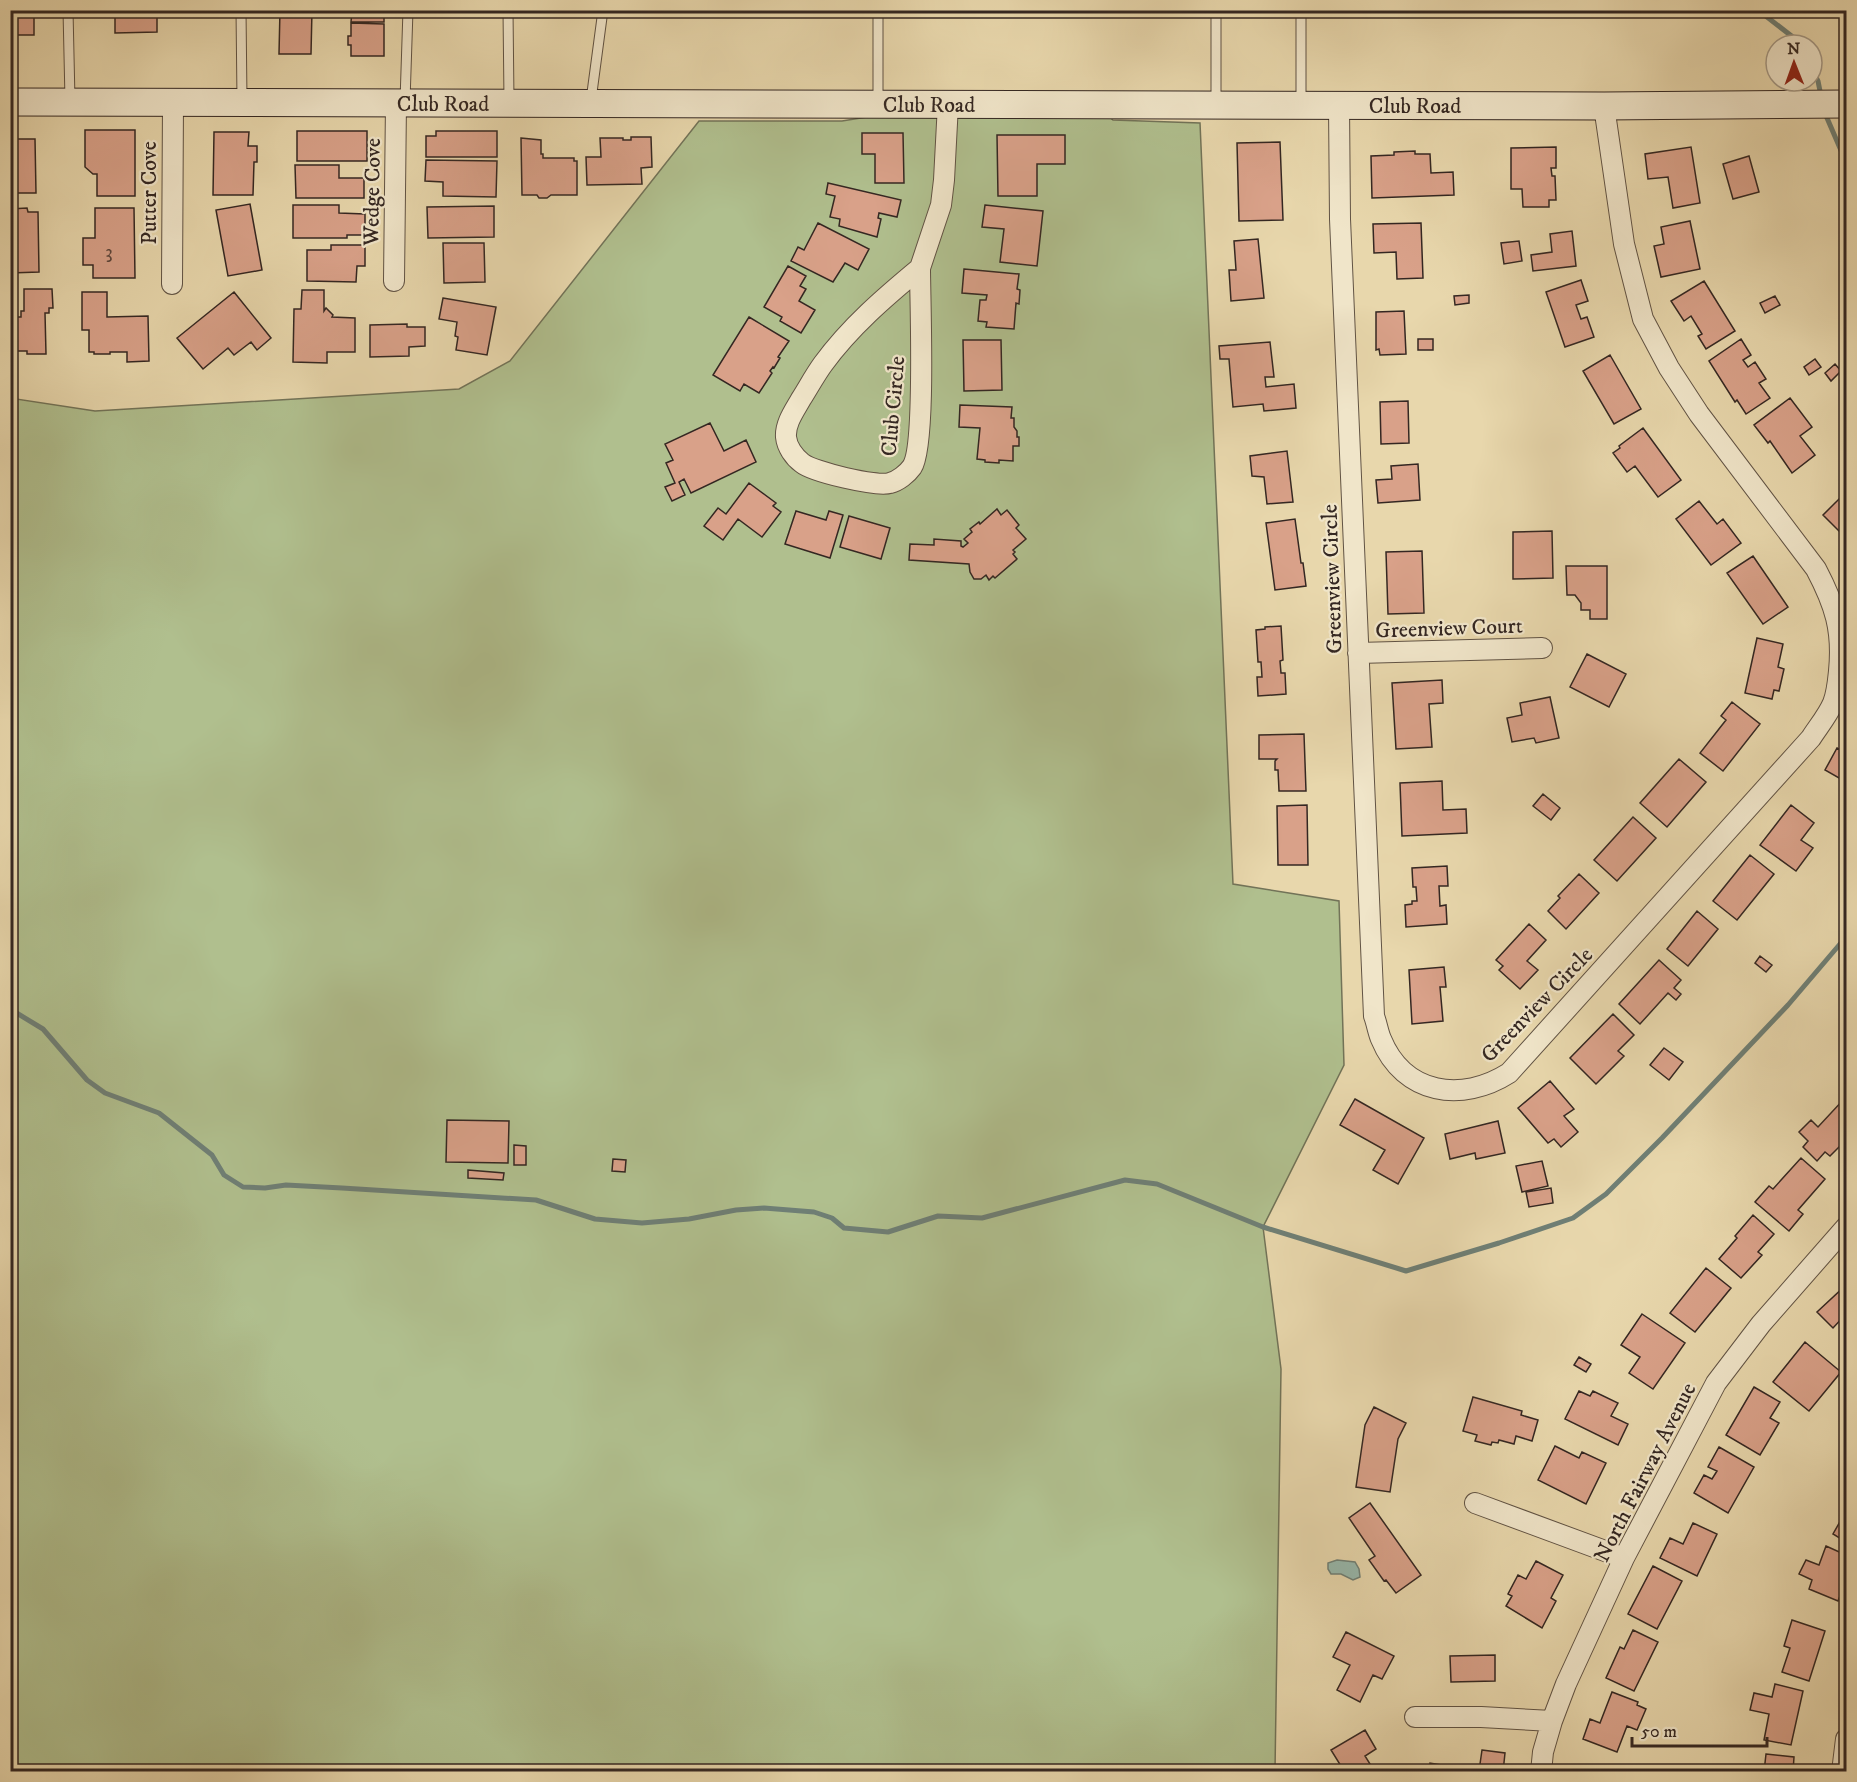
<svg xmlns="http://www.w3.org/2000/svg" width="1857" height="1782" viewBox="0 0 1857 1782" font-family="'IM FELL DW Pica',serif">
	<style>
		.green { fill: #b0bf8e; stroke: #727358; stroke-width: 1.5 }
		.water { fill: #97b9ad; stroke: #6f7f75; stroke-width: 1.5 }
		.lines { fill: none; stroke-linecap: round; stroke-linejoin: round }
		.stream { stroke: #6f7f75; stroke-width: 5 }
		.building { fill: #d9a189; stroke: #342722; stroke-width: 1.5 }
		.lane-casing { stroke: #615344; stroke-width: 11 }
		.street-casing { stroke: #615344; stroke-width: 22 }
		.secondary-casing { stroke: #342722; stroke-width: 29 }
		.lane { stroke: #f0e5c9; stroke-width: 9 }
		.street { stroke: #f0e5c9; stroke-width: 20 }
		.secondary { stroke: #f0e5c9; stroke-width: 27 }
		.labels { text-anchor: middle; stroke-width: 4.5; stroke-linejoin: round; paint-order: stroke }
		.number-label { font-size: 20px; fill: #5d463c }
		.street-label { font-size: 22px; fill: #342722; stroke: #f0e5c9 }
	</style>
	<rect width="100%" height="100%" fill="#e8d7ac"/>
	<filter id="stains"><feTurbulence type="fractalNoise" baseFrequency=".00333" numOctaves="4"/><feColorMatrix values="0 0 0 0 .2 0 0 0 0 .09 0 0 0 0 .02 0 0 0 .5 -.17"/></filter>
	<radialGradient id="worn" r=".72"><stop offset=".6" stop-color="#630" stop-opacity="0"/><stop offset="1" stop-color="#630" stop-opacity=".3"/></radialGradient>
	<path class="green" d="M948,104L1094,105L1113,120L1200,123L1233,884L1339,901L1344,1065L1263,1227L1281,1369L1275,1771H11L10,398L95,411L459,389L510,361L699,121H842Z"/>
	<path class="water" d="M1337,1560L1355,1562L1359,1569L1360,1577L1353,1580L1341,1574H1331L1328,1569V1563Z"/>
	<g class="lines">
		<path class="stream" d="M1758,10L1798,41L1800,45
			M1812,69L1818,81L1821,96
			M1824,111L1846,162
			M10,1009L43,1029L87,1080L105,1093L159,1113L212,1155L224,1175L243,1187L265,1188L286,1185L342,1188L536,1200L595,1219L642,1223L689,1219L736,1210L764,1208L814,1212L832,1218L844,1228L888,1232L938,1216L982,1218L1125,1180L1157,1184L1263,1227L1406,1271L1499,1243L1573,1218L1606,1194L1662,1138L1788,1005L1846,937"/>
	</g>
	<path class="building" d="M10,10H34V35H10Z
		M115,10H157V32L115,33Z
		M280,10H312L311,54H279Z
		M348,10H384V22H351L352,11Z
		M351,23L384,24V56H351V45H348V36H351Z
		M85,130H135V196H97V174H93L85,167Z
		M297,131H367V161H297Z
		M436,131H497V157H426V136H436Z
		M214,132H249L248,146H257V162H254L253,195H213Z
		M862,133H903L904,183H875V154H862Z
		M997,135H1065V164H1037V196H998Z
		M631,137H651L652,167L641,168L642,184L587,185L586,157H601L600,138H623V140H631Z
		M521,138L541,140V154H543V158H574V161H577V195H551L547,198H539L537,195H522Z
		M10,139H35L36,193H10Z
		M1280,142L1283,220L1239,221L1237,143Z
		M1556,147V168H1551L1552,176H1555L1556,200H1549V207H1523L1522,189H1511V148Z
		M1691,147L1700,203L1673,208L1668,177L1648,179L1645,154Z
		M1415,151V154H1430L1431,173L1453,172L1454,195L1372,198L1371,156L1394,155V152Z
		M1749,156L1759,192L1733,199L1723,164Z
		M426,160L497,161L496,197L443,196V182L425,181Z
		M295,165H339V178H364V198H296Z
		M828,183L901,200L897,217L879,213L878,218L881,219L877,237L839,226L840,219L830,217L835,196L826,194Z
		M250,204L262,270L228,276L216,210Z
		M293,205H339V213L365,214V235H347V238H293Z
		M985,205L1043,211L1037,266L1000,262L1004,229L982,227Z
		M494,206V237L428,238L427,207Z
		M27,208L28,212H38L39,272L10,273V209Z
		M95,208H134L135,278H93V265H83V238H95Z
		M1690,221L1700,269L1661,277L1654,246L1664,244L1661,227Z
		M818,223L869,249L858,270L845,263L833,282L791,261L798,247L804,250Z
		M1421,223L1423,278L1397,279L1396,252L1374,253L1373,224Z
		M1572,231L1576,266L1533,271L1531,255L1552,252L1550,234Z
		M1258,239L1264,298L1231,301L1229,270H1236L1234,241Z
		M1519,241L1522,261L1504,264L1501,243Z
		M443,243H484L485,282L444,283Z
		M331,245H365V266H357L356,282L307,281V250H331Z
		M788,266L806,276L800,286L806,289L799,301L815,310L801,333L780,321L782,317L764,307Z
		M964,269L1019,274L1017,289L1020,290L1019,304L1016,303L1014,329L986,327L987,322L978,321L980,300H986L987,295L962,293Z
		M1581,280L1588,301L1576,305L1581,319L1587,317L1594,337L1565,347L1546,292Z
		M1704,281L1735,331L1706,349L1698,336L1702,334L1691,316L1684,321L1671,301Z
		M24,289H52L53,308H49V313H45L46,354H27V351H10V317H21V311H24Z
		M302,290H324V311L326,308L333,315L332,317L355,318V352H327V363L293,362L294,309H301Z
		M82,292H107V317L148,316L149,361L127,362V352H110V354H94V352H89V330H82Z
		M234,292L271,338L257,350L251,342L234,355L228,348L203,369L177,338Z
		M1469,295V303L1455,305L1454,296Z
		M1775,296L1780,305L1765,313L1760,303Z
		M443,298L496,307L487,355L456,350L458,337L455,336L457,322L439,319Z
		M1404,311L1406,354L1380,355L1379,349L1376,350V312Z
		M749,317L789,341L778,357L780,358L774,368L773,367L770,371L772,373L759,393L744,384L740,391L713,375Z
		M407,324V327H425V346L409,347V356L370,357V325Z
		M1418,339H1433V350H1418Z
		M1741,339L1751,355L1743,360L1748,367L1755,362L1766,379L1759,383L1770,398L1746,414L1737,400L1735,402L1709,361Z
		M963,340H1001L1002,390L964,391Z
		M1270,342L1274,377H1265L1266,387L1294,384L1296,408L1264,411L1263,404L1233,407L1229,359H1220L1219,346Z
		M1610,355L1641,409L1614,424L1583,371Z
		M1815,359L1821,367L1809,375L1804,367Z
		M1835,364L1841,371L1831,381L1825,373Z
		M1790,398L1812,427L1800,436L1815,455L1792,473L1770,441L1768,443L1754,425Z
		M1408,401L1409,443L1381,444L1380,402Z
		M960,405L1012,407L1011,418H1014V427L1017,431V437H1019V446H1013V461L999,460V463L985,462V460L977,459L980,428L959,427Z
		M710,423L724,451L746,440L756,462L691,493L684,479L679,482L685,495L672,501L665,487L675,483L666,463L673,460L665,444Z
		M1643,428L1681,480L1658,497L1635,466L1627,472L1613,453L1620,448L1619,446Z
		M1287,451L1293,502L1267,504L1264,477L1252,476L1250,456Z
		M1418,464L1420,500L1378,503L1376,480L1392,479L1391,466Z
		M749,483L776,503L773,506L781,512L762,537L738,519L723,540L704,526L718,508L726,514Z
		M1840,498L1846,505V524L1839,531L1823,515Z
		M1699,501L1717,524L1723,519L1741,543L1711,565L1676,519Z
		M997,509L1001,515L1007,510L1019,525L1016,528L1026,539L1013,550L1015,552L1013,554L1017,559L995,578L993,576L989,580L986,575L981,579H974L970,572L969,564L909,560L910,544L934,545V539L961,541V546L963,547L968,543L964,539L972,532L970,529L979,522L980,524Z
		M796,511L826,520L829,511L843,515L830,558L785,544Z
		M849,516L890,528L881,559L840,547Z
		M1295,519L1301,563H1303L1306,586L1275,590L1266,523Z
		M1552,531L1553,578L1513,579V532Z
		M1422,551L1424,613L1388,614L1386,552Z
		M1753,556L1788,607L1763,624L1727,573Z
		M1566,566H1607V619H1590V610H1581V603L1575,595H1567Z
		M1281,626L1283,660L1280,661L1281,673H1285L1286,694L1258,696L1257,677H1262L1261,662H1258L1256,630L1265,629V627Z
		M1757,638L1783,644L1778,667L1784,669L1779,691L1774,690L1772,699L1745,693Z
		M1587,654L1626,674L1609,707L1570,687Z
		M1442,680L1443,703L1429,704L1432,747L1396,749L1392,683Z
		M1550,697L1559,738L1536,743L1534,738L1512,742L1507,718L1522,715L1520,703Z
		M1732,702L1760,724L1723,771L1700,753L1726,720L1721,716Z
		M1304,734L1306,791H1279L1278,770H1275V761L1277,759H1259V735Z
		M1837,748L1846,753V782L1825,770Z
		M1679,759L1706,782L1667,827L1640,803Z
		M1442,781L1443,810L1466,809L1467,833L1402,836L1400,783Z
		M1543,794L1560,808L1551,820L1533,806Z
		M1307,805L1308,865H1278L1277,806Z
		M1791,805L1814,823L1801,840L1813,848L1796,871L1760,845Z
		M1633,817L1656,838L1617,881L1594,860Z
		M1750,855L1774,874L1737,920L1713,901Z
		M1447,866L1448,886H1439L1440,906L1446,905L1447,924L1406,927L1405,905L1412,904V901H1417L1416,887H1413L1412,868Z
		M1579,874L1599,893L1566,929L1548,911L1560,898L1558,896Z
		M1697,911L1718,929L1688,966L1667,949Z
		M1529,924L1546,940L1527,961L1538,970L1520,989L1499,970L1503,966L1496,960Z
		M1760,956L1772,965L1766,972L1755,963Z
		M1659,960L1681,980L1674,988L1681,994L1676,1000L1668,993L1640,1024L1619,1004Z
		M1444,967L1446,987H1440L1443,1021L1412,1024L1409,970Z
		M1613,1014L1634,1035L1618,1051L1624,1056L1596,1084L1570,1058Z
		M1664,1048L1683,1062L1669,1080L1650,1065Z
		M1550,1081L1574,1109L1564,1116L1578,1132L1561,1147L1554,1139L1548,1143L1518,1108Z
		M1355,1099L1424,1138L1398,1184L1373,1170L1385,1150L1340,1125Z
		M1844,1099L1846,1101V1140L1830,1156L1825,1152L1817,1161L1803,1147L1808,1141L1799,1132L1811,1120L1818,1127Z
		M447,1120L509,1121L508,1163L446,1162Z
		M1498,1121L1505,1153L1476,1159L1475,1153L1450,1159L1445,1134Z
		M514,1145L526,1146V1165H514Z
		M1801,1158L1825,1179L1798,1210L1803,1214L1789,1231L1755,1202L1769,1186L1773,1189Z
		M613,1159L626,1160L625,1172L612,1171Z
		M1542,1161L1548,1186L1522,1192L1516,1166Z
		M468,1170L504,1173L503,1180L468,1178Z
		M1551,1188L1553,1203L1529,1207L1526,1192Z
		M1753,1215L1774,1234L1758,1252L1762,1255L1741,1278L1719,1259L1737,1238L1735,1236Z
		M1706,1268L1731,1288L1695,1332L1670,1313Z
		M1845,1286L1846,1314L1833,1328L1817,1312Z
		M1642,1314L1685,1343L1653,1389L1629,1373L1640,1357L1621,1345Z
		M1805,1342L1841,1372L1809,1411L1773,1382Z
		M1579,1357L1591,1364L1586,1372L1574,1365Z
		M1754,1387L1780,1402L1770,1418L1779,1423L1760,1455L1726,1435Z
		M1579,1391L1590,1396L1593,1391L1618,1403L1611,1416L1628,1424L1618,1445L1565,1419Z
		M1473,1397L1522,1411L1521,1415L1538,1420L1532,1441L1516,1436L1514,1444L1499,1440L1498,1443L1492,1442L1491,1445L1475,1441L1477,1435L1463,1431Z
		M1374,1407L1406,1423L1398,1439L1390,1492L1356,1487L1365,1425Z
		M1555,1446L1579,1458L1582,1452L1606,1463L1586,1504L1538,1480Z
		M1719,1447L1754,1467L1728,1513L1694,1493L1704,1475L1712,1479L1717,1471L1708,1467Z
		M1370,1503L1421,1575L1396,1593L1386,1580L1384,1581L1369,1560L1375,1556L1349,1518Z
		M1846,1511V1542L1833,1534Z
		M1693,1523L1717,1534L1697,1576L1660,1558L1670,1538L1683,1544Z
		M1826,1546L1846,1555V1580L1838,1601L1809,1589L1812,1580L1799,1574L1806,1560L1819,1565Z
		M1536,1561L1563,1575L1551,1598L1556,1601L1542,1628L1506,1606L1512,1596L1508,1594L1518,1575L1526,1579Z
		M1653,1566L1682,1581L1657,1629L1628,1614Z
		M1792,1620L1825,1631L1809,1681L1782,1672L1790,1648L1784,1646Z
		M1633,1630L1658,1642L1634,1691L1606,1678L1620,1647L1624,1649Z
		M1346,1632L1394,1656L1382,1679L1373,1675L1360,1702L1337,1690L1350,1665L1333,1657Z
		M1495,1655V1681L1451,1682L1450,1656Z
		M1775,1684L1803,1691L1791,1745L1764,1740L1769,1714L1750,1710L1754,1693L1772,1697Z
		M1612,1692L1638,1702L1637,1705L1646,1709L1637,1730L1627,1726L1617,1752L1583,1739L1590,1719L1600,1723Z
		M1365,1730L1376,1749L1365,1756L1375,1772H1331L1341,1766L1331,1750Z
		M1482,1750L1505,1753L1503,1772H1429L1430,1763L1479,1771Z
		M1766,1754L1794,1757L1793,1772H1764Z"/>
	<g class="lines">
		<g class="lane-casing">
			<path id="lane" d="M68,10L70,100
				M241,10L242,100
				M508,10L509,101
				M1216,10V102
				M1301,10V102
				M591,100L603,10
				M405,101L408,10
				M878,102V10"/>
		</g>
		<g class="street-casing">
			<path id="street" d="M1339,105L1340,219L1374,1016C1377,1024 1378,1032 1381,1039C1404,1095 1462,1103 1509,1073L1811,738C1818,727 1828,715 1833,703C1837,693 1838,681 1839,671C1843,630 1835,605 1816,569L1699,414L1669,368L1643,319L1624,244L1604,106
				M920,268C920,301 926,446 912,467C907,474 898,481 890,483C877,487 813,472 802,463C794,457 787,447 786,437C785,423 795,410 801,399C808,388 815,375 823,364C850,327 885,297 920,268Z
				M920,268L941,205L944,180L948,104
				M394,281L396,103
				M172,284L173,103
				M1358,653L1542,648
				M1475,1503L1624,1558
				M1415,1717H1481L1552,1721
				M1541,1772L1543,1752L1552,1721L1566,1684L1624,1558L1716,1383L1761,1324L1846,1227
				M1842,1772L1846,1739"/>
		</g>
		<g class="secondary-casing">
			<path id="secondary" d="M10,102L1604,106L1846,104"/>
		</g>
		<use href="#lane" class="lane"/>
		<use href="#street" class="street"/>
		<use href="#secondary" class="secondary"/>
	</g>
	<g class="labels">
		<g class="number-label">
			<text x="109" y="258">3</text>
		</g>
		<g class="street-label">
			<text x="443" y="111">Club Road</text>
			<text x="929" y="112">Club Road</text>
			<text x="1415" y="113">Club Road</text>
			<text transform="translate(371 192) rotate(-89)" y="8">Wedge Cove</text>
			<text transform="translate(148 193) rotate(-90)" y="8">Putter Cove</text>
			<text transform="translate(892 406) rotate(-85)" y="8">Club Circle</text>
			<text transform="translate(1331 579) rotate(-92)" y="8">Greenview Circle</text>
			<text transform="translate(1449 627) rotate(-2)" y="8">Greenview Court</text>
			<text transform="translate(1536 1004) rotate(-46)" y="8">Greenview Circle</text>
			<text transform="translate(1644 1472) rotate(-63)" y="8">North Fairway Avenue</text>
		</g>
	</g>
	<rect width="1857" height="1782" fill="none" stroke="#e8d7ac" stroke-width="36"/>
	<rect x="12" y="12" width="1833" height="1758" fill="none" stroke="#342722" stroke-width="3"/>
	<rect x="18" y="18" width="1821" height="1746" fill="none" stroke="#342722" stroke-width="1.5"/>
	<g transform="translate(1794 63) rotate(359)"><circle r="28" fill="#f0e5c9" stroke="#a59986" stroke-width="1.5"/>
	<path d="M0-4.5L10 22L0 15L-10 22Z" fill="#8f2418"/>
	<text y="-9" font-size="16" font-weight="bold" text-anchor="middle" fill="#342722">N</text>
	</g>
	<path d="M1632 1737v9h135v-9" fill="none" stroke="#342722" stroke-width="3"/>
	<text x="1641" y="1737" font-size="18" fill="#342722" stroke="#f0e5c9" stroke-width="4.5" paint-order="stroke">50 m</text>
	<rect width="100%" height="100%" filter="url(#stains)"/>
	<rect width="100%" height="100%" fill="url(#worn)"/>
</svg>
